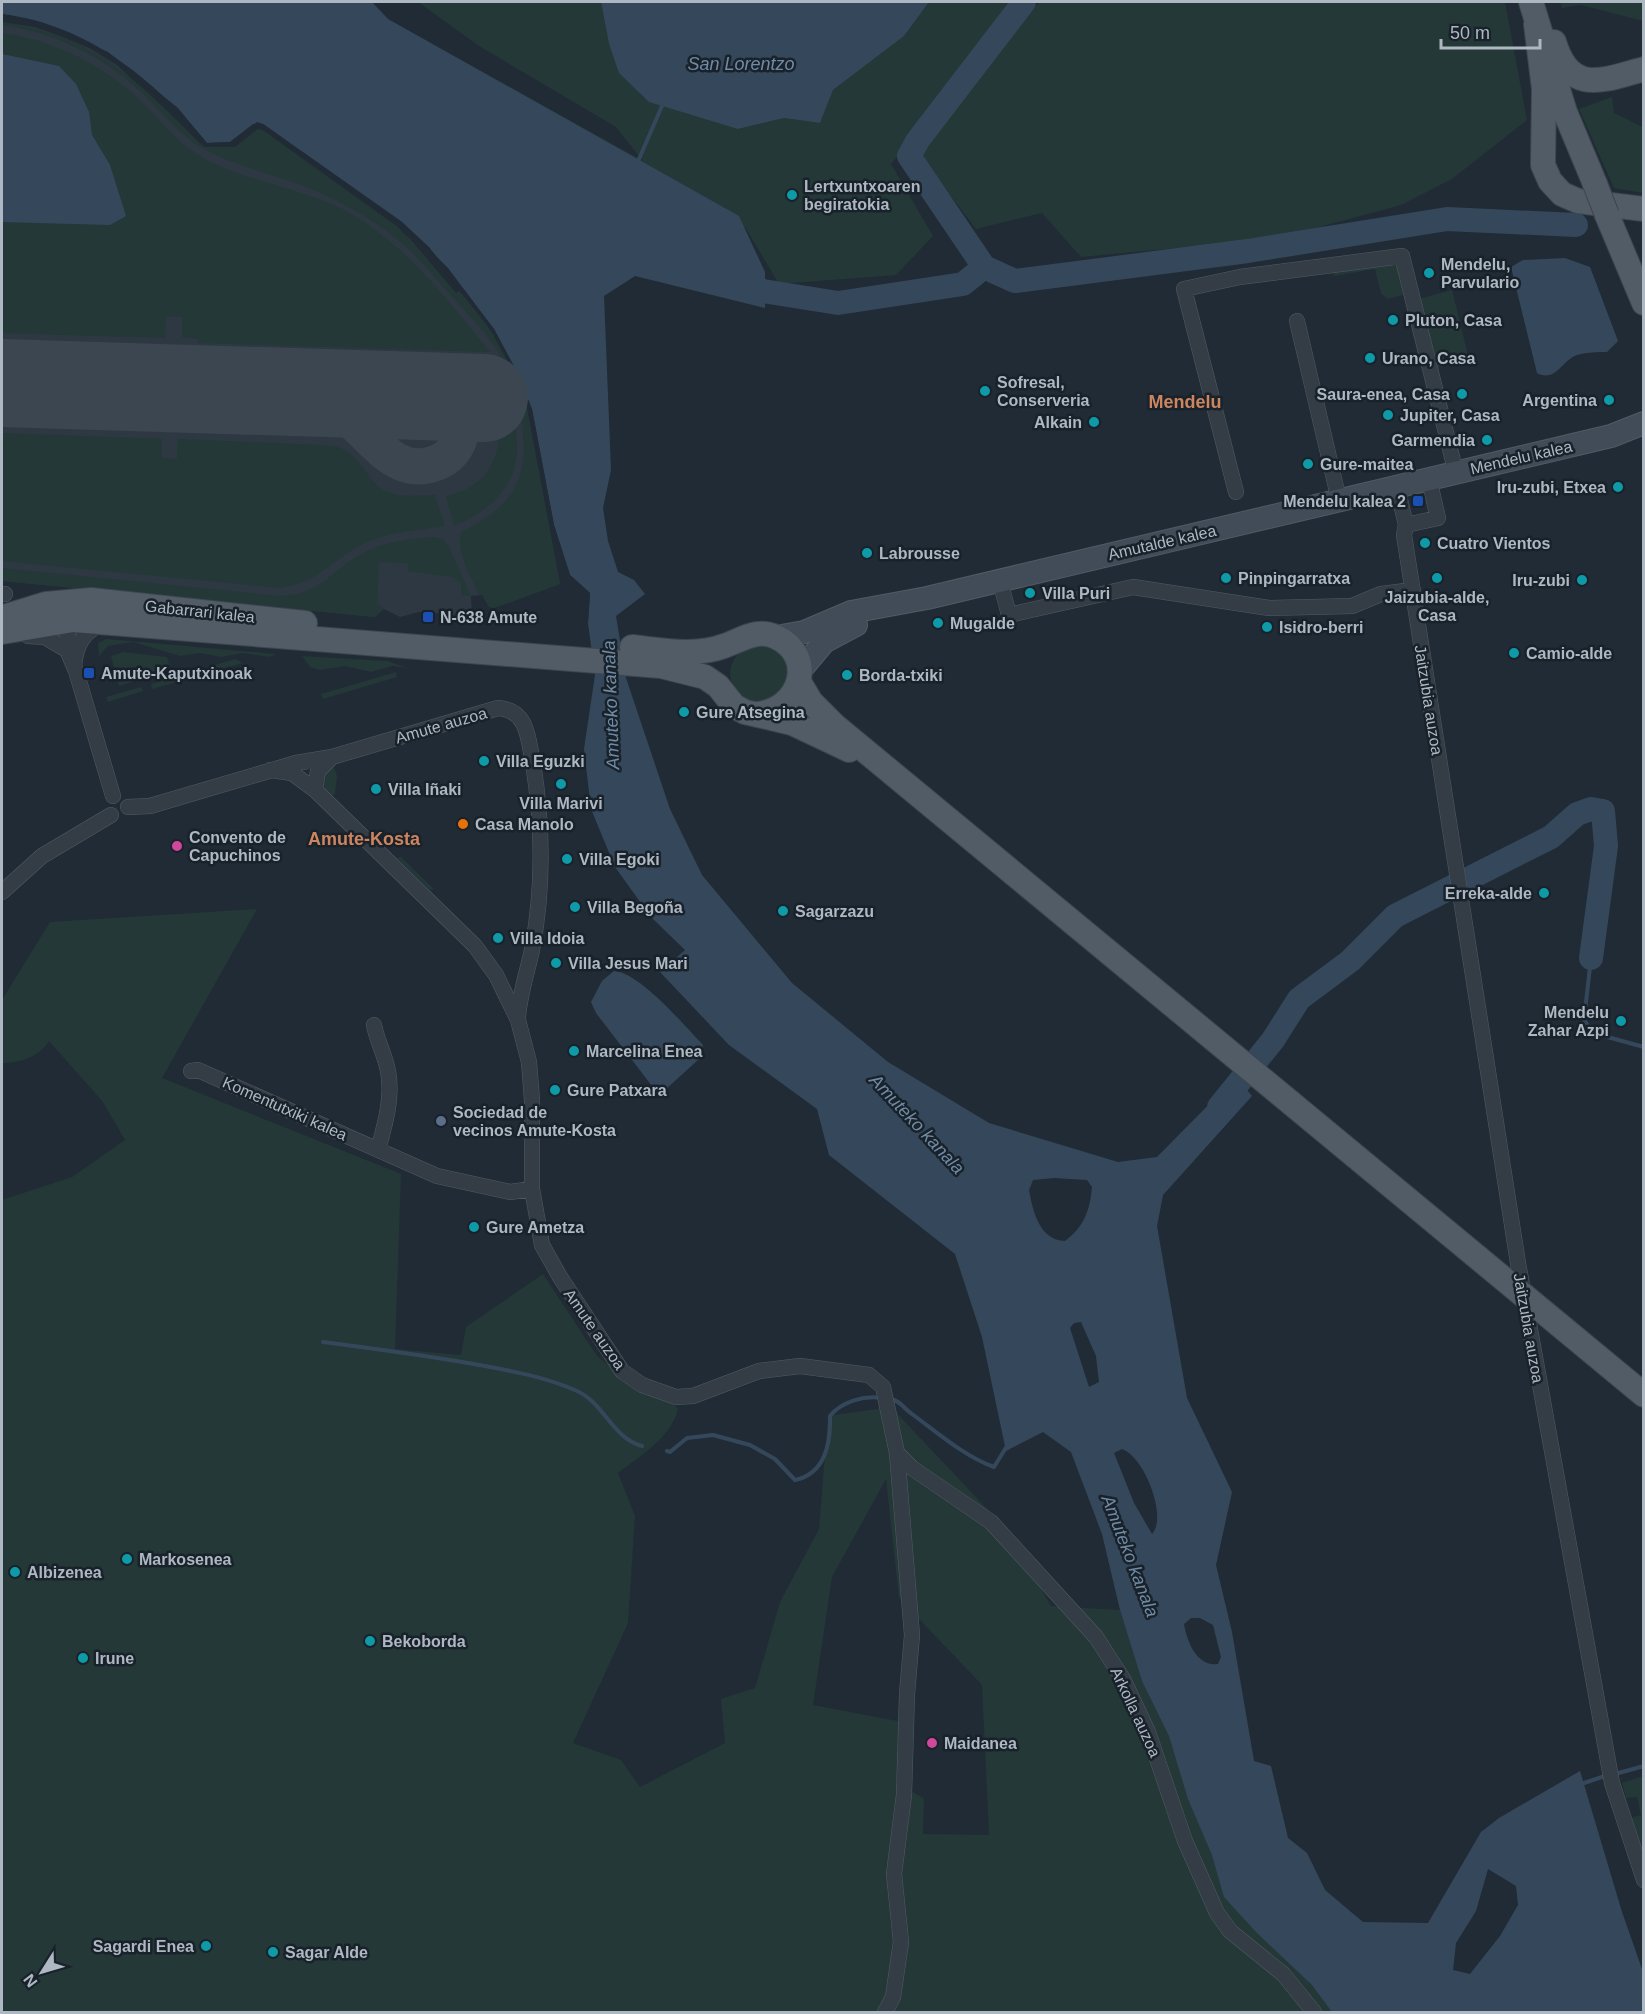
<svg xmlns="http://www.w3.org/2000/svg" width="1645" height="2014" viewBox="0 0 1645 2014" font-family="Helvetica,sans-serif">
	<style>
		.airport { fill: #2e3842 }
		.green { fill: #233837; fill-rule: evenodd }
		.water { fill: #35485b; fill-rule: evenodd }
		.pier { fill: #212b35 }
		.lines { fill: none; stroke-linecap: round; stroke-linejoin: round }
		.stream { stroke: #35485b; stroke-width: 4 }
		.river { stroke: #35485b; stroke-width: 24 }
		.taxiway { stroke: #3c4651; stroke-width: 36 }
		.runway { stroke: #3c4651; stroke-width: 88 }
		.street-casing { stroke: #515b64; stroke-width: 16 }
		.secondary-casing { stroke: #515b64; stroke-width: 24 }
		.primary-casing { stroke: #3d464f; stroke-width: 26 }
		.street { stroke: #343d46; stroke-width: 15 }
		.secondary { stroke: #424c59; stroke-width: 22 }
		.primary { stroke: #525c66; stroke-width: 24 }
		.primary-bridge-casing { stroke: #3d464f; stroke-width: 26; stroke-linecap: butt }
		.primary-bridge { stroke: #525c66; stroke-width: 24 }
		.culture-dot { fill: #0f9aa8; stroke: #19222a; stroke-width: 2 }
		.transit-dot { fill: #1a4fb4; stroke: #19222a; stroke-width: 2 }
		.food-dot { fill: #e8710a; stroke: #19222a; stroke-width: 2 }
		.hotel-dot { fill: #d1479c; stroke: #19222a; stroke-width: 2 }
		.service-dot { fill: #5c6f8a; stroke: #19222a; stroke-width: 2 }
		.labels { text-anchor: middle; stroke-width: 5; stroke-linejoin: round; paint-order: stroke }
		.poi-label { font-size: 16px; font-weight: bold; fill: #aeb8c3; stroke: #19222a; text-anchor: start }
		.street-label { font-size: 16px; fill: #aeb8c3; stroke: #19222a }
		.water-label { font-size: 18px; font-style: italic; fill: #708ba5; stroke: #19222a }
		.neighbourhood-label { font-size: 18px; font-weight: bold; fill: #cc855f; stroke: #19222a }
	</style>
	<rect width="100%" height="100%" fill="#212b35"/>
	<path class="airport" d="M2,22L34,27L60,36L91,49L118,66L204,147H235L258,129L264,131L409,238L456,293L459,291L475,308L497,340L526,404L560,584L494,608L489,607L482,595L471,596L472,615H463L462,620L449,614L419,612L400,617L384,609L375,617L2,581Z"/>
	<path class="green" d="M418,2H601L609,44L738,129L784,118L820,123L833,90L904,36L929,2H1026L891,164L933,236L896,275L779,284L745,227L696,243L436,46L643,161L616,127L479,46Z
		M1039,2H1505L1527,120L1452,179L1401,205L1275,239L1081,257L1042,213L976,229L917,152Z
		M1560,2H1643V21L1581,5L1562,8Z
		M2,22C100,38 137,81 204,147H235L258,129L264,131L398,227L456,293L459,291L497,340L509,362L526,404L560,584L494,608L489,607L483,595H479C471,576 456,553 461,532C506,510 528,486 523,433C521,414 519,393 511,376C500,348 478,325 458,303C440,284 424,263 405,246C381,224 350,207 321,193C281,175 236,168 199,146C178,133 160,110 142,93C105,57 53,32 2,25Z
		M2,33C52,40 102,64 139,99C157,116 174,139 195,153C234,178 284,185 327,202C395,230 445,297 490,352L198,343V339L182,337V317H166L165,338L2,333V222H52L126,216L110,165L92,135L89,112L59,66L2,54Z
		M1612,97L1614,113L1643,127V193L1614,188L1579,109Z
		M1396,264L1403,295L1387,299L1381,293L1375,269L1334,276L1332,269Z
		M1452,290L1469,359L1436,368L1418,299Z
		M501,374C525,444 531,492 454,526L446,496C511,481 499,428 501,374Z
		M2,433L162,439V458L177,459L178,439L322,445C327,446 335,446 340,448C362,456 367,484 388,492C402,498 420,495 435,495L445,526C418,530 388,532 363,544C331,560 318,584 279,588L2,561Z
		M434,537L443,539L449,547L471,596H461V583L452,577L408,571V563L379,562L377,603L384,609L375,617L2,581V568L280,596C323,594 332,569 365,552C387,541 410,539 434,537Z
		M106,639H107L276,654L270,657L243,653L221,657L200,653L180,656L133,642L108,646L99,656L98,643Z
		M730 674a29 29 0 1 1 58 0a29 29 0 1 1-58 0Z
		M123,652L167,657L171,670L119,686L111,656Z
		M302,656L388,661L407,668L393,666L371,672L345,666L320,670L310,667Z
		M235,659L243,663L203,674L202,669Z
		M193,671L194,677L152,689L151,684Z
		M396,672L397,677L323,699L321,694Z
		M141,687L143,691L108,702L106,697Z
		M333,764L337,776L335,794L329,798L320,785L322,773Z
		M401,857L434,889L430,890L397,858Z
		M257,909L162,1078L401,1174L395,1349L461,1355L466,1327L543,1274L597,1356L613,1369L672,1402L678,1409C671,1438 640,1456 618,1473L635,1516L628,1623L573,1743L621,1760L640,1787L725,1743L721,1699L755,1688L780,1602L819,1529L828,1416L891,1407L1006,1529L1051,1606L1120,1610L1142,1681L1358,2012H2V1200L72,1177L125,1140L103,1102L49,1041C39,1057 20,1063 2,1063V1000L50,922ZM886,1479L899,1598L982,1685L989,1835L923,1834L924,1798L896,1784L903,1722L813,1705L832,1577Z
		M1643,1776V1866L1630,1818L1641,1815L1637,1797L1626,1798L1622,1783Z"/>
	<path class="water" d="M2,2H372L388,19L739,216L765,272V308L635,276L604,296L611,470L603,508L608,541L618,572L634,580L645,594L616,616L626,678L670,809L702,875L792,983L888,1062L989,1123L1118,1162L1157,1157L1236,1077L1252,1096L1163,1195L1157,1226L1187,1398L1232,1492L1216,1565L1232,1632L1254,1761L1271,1766L1288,1838L1307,1853L1325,1890L1363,1922L1428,1923L1481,1832L1499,1818L1580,1771L1622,1912L1643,1972V2012H1332L1312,1985L1256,1932L1224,1897L1212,1855L1188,1799L1169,1736L1142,1681L1120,1610L1102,1534L1071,1452L1043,1432L1006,1451L982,1337L955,1254L829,1155L817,1109L729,1045L660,972L685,950L651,917L615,867L591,809L584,749L595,675L588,623L590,593L570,575L554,525L532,409L517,372L494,329L448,268L402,222L263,124L257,122L230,142L207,143C154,79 86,24 2,14ZM1054,1178L1087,1180L1092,1187C1090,1210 1084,1227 1065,1241C1039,1240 1033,1211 1029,1190L1033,1180ZM1081,1322L1096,1356L1099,1382L1089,1387L1070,1328L1074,1323ZM1122,1449C1144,1456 1168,1517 1152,1534L1134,1503L1114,1453ZM1191,1618H1200L1213,1625L1221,1657L1218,1664C1197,1667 1187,1642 1184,1624ZM1488,1869L1516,1886L1518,1905L1500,1936L1470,1974L1453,1970L1456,1943L1476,1911Z
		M601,2H929L904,36L833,90L820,123L784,118L738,129L649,102L619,73L609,44Z
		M2,54L59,66L76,84L89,112L92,135L110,165L126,216L110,225L2,222Z
		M1565,258L1590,267L1618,341L1607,352C1597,352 1587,352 1577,355C1562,360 1556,383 1537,373L1511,267L1523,260Z
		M614,971C639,972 685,1026 703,1045L699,1059L665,1090L652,1086L596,1013L591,1002L602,981Z"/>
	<path class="pier" d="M2,14L43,23L108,52L178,108L207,143L230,142L253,124H263L402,222L429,247L494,329L517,372L532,409L554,525L570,575L590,593L588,623H585L587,595L568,576L552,526L529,409L514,373L491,331L427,249L400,224L262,127L254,126L231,145L206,146L176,110L107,54L56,31L25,20L2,17Z"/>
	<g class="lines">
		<path class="stream" d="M639,159L662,106
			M1591,958L1584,1020L1593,1033L1644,1047
			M323,1342C377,1349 431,1356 485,1366C517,1372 548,1378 577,1391C604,1403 613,1439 642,1446
			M890,1399C900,1400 904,1409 912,1414C938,1433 964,1456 994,1467L1007,1446
			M667,1451L670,1452L687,1438L713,1435L750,1445L775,1459L795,1480C825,1474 831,1443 830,1416C841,1402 864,1395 882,1398
			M1615,1774L1644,1766
			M1581,1784L1608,1775"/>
		<path class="river" d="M984,267L909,156L918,140L1024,2
			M735,280L763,291L838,303L963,284L984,267L1015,281L1248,251L1447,219L1576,225
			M1219,1107L1273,1040L1299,999L1350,961L1395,916L1551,837L1577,814L1591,809L1603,811L1606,846L1591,958"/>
		<path class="taxiway" d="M285,392C303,395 322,400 337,410C370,430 392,480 436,463C449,458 456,450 460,437C465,424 463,409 456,397"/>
		<path class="runway" d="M2,383L484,398"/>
		<g class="street-casing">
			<path id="street" d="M1297,321L1339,500
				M1397,487L1406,525L1404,535L1518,1263L1612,1783L1644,1880
				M1236,492L1184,289L1240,277L1402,256L1456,473
				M1406,525L1438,518L1429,479
				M1000,581L1009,615L1133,587L1269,608L1352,606L1381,594L1413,590
				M2,594H5
				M76,616L68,631L67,650L76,671L113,796
				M28,636L45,637L67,650
				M74,666C76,645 83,632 102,624
				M270,770L292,773L315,790L475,946L496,975L518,1020L529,1062L532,1100V1189L542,1245L560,1277L622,1371L642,1385L676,1397L693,1396L759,1371L800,1366L869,1375L883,1387L897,1453L912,1635L907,1694L904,1795L894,1874L901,1942L893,1997L885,2012
				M315,790L318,771L332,757
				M128,807L150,806L296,763L332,757L498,708C528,710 528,738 533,763C543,826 544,887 532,950C527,973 520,993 518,1017
				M2,892L42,856L111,815
				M374,1025C377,1041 385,1055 388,1071C393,1098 385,1124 378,1150
				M191,1071L198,1070L437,1176L510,1192L532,1189
				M897,1453L912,1468L991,1522L1096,1637L1123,1679L1148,1732L1185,1841L1217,1913L1230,1931L1283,1974L1314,2012"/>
		</g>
		<g class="secondary-casing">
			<path id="secondary" d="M776,637L804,632L851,612L927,598L1611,436L1644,423
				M799,672L824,642L856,625"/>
		</g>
		<g class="primary-casing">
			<path id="primary" d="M1531,2L1565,112L1595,184
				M1536,24L1544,89L1543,165L1550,181L1562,194L1578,201L1644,209
				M1554,42C1570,96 1603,80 1644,69
				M1607,215L1644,303
				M4,617L46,604L91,600L305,623
				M2,632L73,620L661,666L705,677L718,686L734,706L745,712L792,723L849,750
				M632,647C662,650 695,657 724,646C742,640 756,628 776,637C817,656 801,710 757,714
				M799,682L811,702L834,725L1644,1395"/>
		</g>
		<use href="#street" class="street"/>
		<use href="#secondary" class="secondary"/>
		<use href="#primary" class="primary"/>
		<g class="primary-bridge-casing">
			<path id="primary-bridge" d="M1595,184L1607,215"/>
		</g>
		<use href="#primary-bridge" class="primary-bridge"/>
	</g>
	<g class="culture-dot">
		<circle cx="792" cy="195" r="6"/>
		<circle cx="1429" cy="273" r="6"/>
		<circle cx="1393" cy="320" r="6"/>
		<circle cx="1370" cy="358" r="6"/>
		<circle cx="985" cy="391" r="6"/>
		<circle cx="1462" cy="394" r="6"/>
		<circle cx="1609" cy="400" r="6"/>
		<circle cx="1388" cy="415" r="6"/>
		<circle cx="1094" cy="422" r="6"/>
		<circle cx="1487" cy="440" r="6"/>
		<circle cx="1308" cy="464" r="6"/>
		<circle cx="1618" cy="487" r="6"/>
		<circle cx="1425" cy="543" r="6"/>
		<circle cx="867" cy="553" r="6"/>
		<circle cx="1226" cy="578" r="6"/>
		<circle cx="1437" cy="578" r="6"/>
		<circle cx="1582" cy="580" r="6"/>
		<circle cx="1030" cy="593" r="6"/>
		<circle cx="938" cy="623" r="6"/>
		<circle cx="1267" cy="627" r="6"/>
		<circle cx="1514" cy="653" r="6"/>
		<circle cx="847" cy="675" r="6"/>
		<circle cx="684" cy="712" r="6"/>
		<circle cx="484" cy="761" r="6"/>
		<circle cx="561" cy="784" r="6"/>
		<circle cx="376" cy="789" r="6"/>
		<circle cx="567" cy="859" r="6"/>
		<circle cx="1544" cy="893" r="6"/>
		<circle cx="575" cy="907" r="6"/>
		<circle cx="783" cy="911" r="6"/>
		<circle cx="498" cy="938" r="6"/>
		<circle cx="556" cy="963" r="6"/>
		<circle cx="1621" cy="1021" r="6"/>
		<circle cx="574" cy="1051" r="6"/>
		<circle cx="555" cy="1090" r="6"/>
		<circle cx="474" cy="1227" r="6"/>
		<circle cx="127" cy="1559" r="6"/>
		<circle cx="15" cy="1572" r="6"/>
		<circle cx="370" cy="1641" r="6"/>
		<circle cx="83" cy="1658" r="6"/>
		<circle cx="206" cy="1946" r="6"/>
		<circle cx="273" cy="1952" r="6"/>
	</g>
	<g class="transit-dot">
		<rect x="1412" y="495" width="12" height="12" rx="3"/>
		<rect x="422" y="611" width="12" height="12" rx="3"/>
		<rect x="83" y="667" width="12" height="12" rx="3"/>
	</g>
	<circle class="food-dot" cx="463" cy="824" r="6"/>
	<g class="hotel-dot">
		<circle cx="177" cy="846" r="6"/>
		<circle cx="932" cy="1743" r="6"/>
	</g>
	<circle class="service-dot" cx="441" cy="1121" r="6"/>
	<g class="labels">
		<g class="poi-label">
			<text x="804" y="192">Lertxuntxoaren<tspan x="804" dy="18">begiratokia</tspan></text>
			<text x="1441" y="270">Mendelu,<tspan x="1441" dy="18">Parvulario</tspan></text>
			<text x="1405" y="326">Pluton, Casa</text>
			<text x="1382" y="364">Urano, Casa</text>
			<text x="997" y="388">Sofresal,<tspan x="997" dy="18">Conserveria</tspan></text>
			<text x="1450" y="400" text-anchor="end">Saura-enea, Casa</text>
			<text x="1597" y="406" text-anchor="end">Argentina</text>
			<text x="1400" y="421">Jupiter, Casa</text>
			<text x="1082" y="428" text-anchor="end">Alkain</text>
			<text x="1475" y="446" text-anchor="end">Garmendia</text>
			<text x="1320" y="470">Gure-maitea</text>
			<text x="1606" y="493" text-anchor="end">Iru-zubi, Etxea</text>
			<text x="1406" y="507" text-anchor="end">Mendelu kalea 2</text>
			<text x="1437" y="549">Cuatro Vientos</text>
			<text x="879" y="559">Labrousse</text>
			<text x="1238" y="584">Pinpingarratxa</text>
			<text x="1570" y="586" text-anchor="end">Iru-zubi</text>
			<text x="1042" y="599">Villa Puri</text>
			<text x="1437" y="603" text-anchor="middle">Jaizubia-alde,<tspan x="1437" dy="18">Casa</tspan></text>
			<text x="440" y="623">N-638 Amute</text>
			<text x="950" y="629">Mugalde</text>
			<text x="1279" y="633">Isidro-berri</text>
			<text x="1526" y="659">Camio-alde</text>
			<text x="101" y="679">Amute-Kaputxinoak</text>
			<text x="859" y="681">Borda-txiki</text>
			<text x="696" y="718">Gure Atsegina</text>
			<text x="496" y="767">Villa Eguzki</text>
			<text x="388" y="795">Villa Iñaki</text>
			<text x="561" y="809" text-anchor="middle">Villa Marivi</text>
			<text x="475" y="830">Casa Manolo</text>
			<text x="189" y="843">Convento de<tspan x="189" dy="18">Capuchinos</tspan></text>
			<text x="579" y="865">Villa Egoki</text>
			<text x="1532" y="899" text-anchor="end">Erreka-alde</text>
			<text x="587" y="913">Villa Begoña</text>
			<text x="795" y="917">Sagarzazu</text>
			<text x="510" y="944">Villa Idoia</text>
			<text x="568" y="969">Villa Jesus Mari</text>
			<text x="1609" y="1018" text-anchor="end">Mendelu<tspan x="1609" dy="18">Zahar Azpi</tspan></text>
			<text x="586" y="1057">Marcelina Enea</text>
			<text x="567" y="1096">Gure Patxara</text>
			<text x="453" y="1118">Sociedad de<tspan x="453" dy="18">vecinos Amute-Kosta</tspan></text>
			<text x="486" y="1233">Gure Ametza</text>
			<text x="139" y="1565">Markosenea</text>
			<text x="27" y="1578">Albizenea</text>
			<text x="382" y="1647">Bekoborda</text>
			<text x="95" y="1664">Irune</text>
			<text x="944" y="1749">Maidanea</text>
			<text x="194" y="1952" text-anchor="end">Sagardi Enea</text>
			<text x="285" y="1958">Sagar Alde</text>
		</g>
		<g class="street-label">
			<text transform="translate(1521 457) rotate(-13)" y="6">Mendelu kalea</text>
			<text transform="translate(1162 542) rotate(-13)" y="6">Amutalde kalea</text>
			<text transform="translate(200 611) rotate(6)" y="6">Gabarrari kalea</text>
			<text transform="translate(1429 700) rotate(81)" y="6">Jaitzubia auzoa</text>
			<text transform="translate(441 725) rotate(-16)" y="6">Amute auzoa</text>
			<text transform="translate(285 1108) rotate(24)" y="6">Komentutxiki kalea</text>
			<text transform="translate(1529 1328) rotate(80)" y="6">Jaitzubia auzoa</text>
			<text transform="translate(595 1329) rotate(55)" y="6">Amute auzoa</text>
			<text transform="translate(1136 1712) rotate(65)" y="6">Arkolla auzoa</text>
		</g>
		<g class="water-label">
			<text x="741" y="70">San Lorentzo</text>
			<text transform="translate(611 705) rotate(-92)" y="6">Amuteko kanala</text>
			<text transform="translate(917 1124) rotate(47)" y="6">Amuteko kanala</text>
			<text transform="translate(1130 1556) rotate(69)" y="6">Amuteko kanala</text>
		</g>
		<g class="neighbourhood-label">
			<text x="1185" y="408">Mendelu</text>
			<text x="364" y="845">Amute-Kosta</text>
		</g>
	</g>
	<rect width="1645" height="2014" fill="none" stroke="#aeb8c3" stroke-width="6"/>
	<g transform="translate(42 1972) rotate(233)" stroke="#19222a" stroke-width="4.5" paint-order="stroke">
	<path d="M0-4.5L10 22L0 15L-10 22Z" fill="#aeb8c3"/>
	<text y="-9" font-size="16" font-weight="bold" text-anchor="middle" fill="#aeb8c3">N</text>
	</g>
	<path d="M1441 39v9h99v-9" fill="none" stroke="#aeb8c3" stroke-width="3"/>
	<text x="1450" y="39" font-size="18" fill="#aeb8c3" stroke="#19222a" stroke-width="4.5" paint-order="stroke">50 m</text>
</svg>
